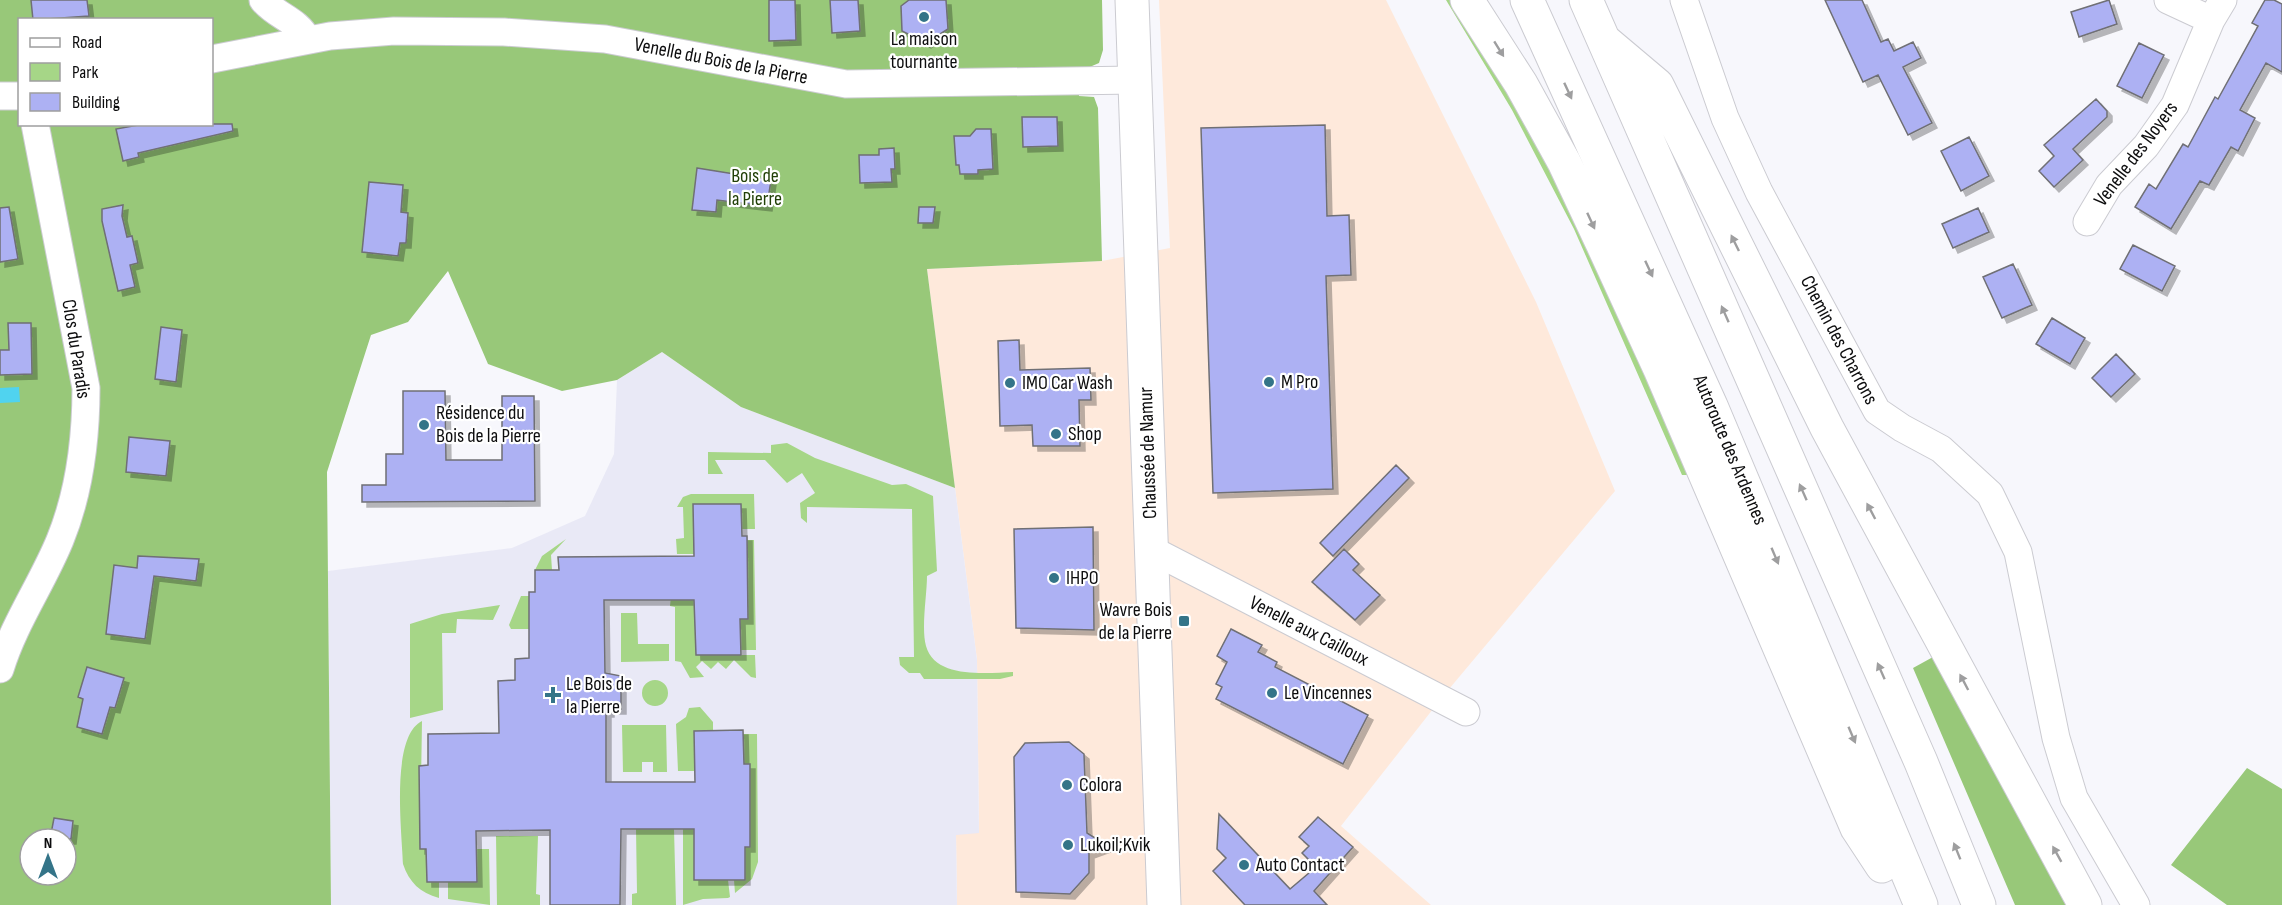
<svg xmlns="http://www.w3.org/2000/svg" width="2282" height="905" font-family="'Sofia Sans Condensed',sans-serif">
<defs>
<filter id="shadow"><feDropShadow dx="5" dy="5" stdDeviation="0" flood-color="#0004"/></filter>
</defs>
<rect width="100%" height="100%" fill="#f7f7fc"/>
<!-- commercial -->
<path fill="#fee9db" d="M 1159,0 L 1386,0 L 1536,302 L 1615,491 L 1444,695 L 1341,826 L 1431,905 L 957,905 L 956,834 L 979,832 L 977,660 L 927,269 L 1102,261 L 1170,248 Z"/>
<!-- built -->
<path fill="#e9e9f6" d="M 662,352 L 741,407 L 955,488 L 977,660 L 979,833 L 956,835 L 957,905 L 331,905 L 328,571 L 512,548 L 585,516 L 614,454 L 617,380 Z"/>
<!-- green -->
<path fill="#a6d687" d="M 1446,0 L 1458,0 L 1478,32 L 1580,228 L 1690,475 L 1682,475 L 1574,229 L 1512,110 Z
M 787,443 L 815,458 L 892,485 L 906,484 L 933,496 L 937,571 L 927,576 C 927,595 921,628 926,646 C 935,679 986,673 1013,672 L 1013,676 L 1000,679 L 924,679 L 920,673 L 909,673 L 900,665 L 899,657 L 914,657 L 912,509 L 807,507 L 807,523 L 801,518 L 800,503 L 815,493 L 802,473 L 787,483 L 765,460 L 715,460 L 723,474 L 708,474 L 708,452 L 771,453 L 771,445 Z
M 691,494 L 754,494 L 755,529 L 742,529 L 741,504 L 693,504 L 694,554 L 677,554 L 676,539 L 684,538 L 683,507 L 677,507 L 683,497 Z
M 566,539 L 551,555 L 552,570 L 535,570 L 542,556 Z
M 747,540 L 754,540 L 756,650 L 741,650 L 740,619 L 748,618 Z
M 521,596 L 530,596 L 530,629 L 511,629 L 509,625 Z
M 671,596 L 694,596 L 696,655 L 755,655 L 756,678 L 751,677 L 734,660 L 726,669 L 718,662 L 711,669 L 702,661 L 696,667 L 704,677 L 690,678 L 681,662 L 675,661 L 675,607 L 670,606 Z
M 500,605 L 493,620 L 457,619 L 456,633 L 442,633 L 443,710 L 410,718 L 410,624 L 442,614 Z
M 621,613 L 637,613 L 638,644 L 669,644 L 669,661 L 621,662 Z
M642 693a13 13 0 1 1 26 0a13 13 0 1 1-26 0Z
M 700,707 L 713,722 L 713,730 L 694,731 L 694,771 L 678,771 L 676,724 L 686,717 L 689,708 Z
M 422,721 L 420,848 L 426,849 L 427,882 L 439,882 L 439,898 C 420,893 409,882 403,864 C 402,832 390,737 422,721 Z
M 622,725 L 666,725 L 667,772 L 653,772 L 653,762 L 642,762 L 642,772 L 623,772 Z
M 743,734 L 757,734 L 758,862 L 752,879 L 735,893 L 734,880 L 745,879 L 745,847 L 750,846 L 750,765 L 744,764 Z
M 683,824 L 694,824 L 694,880 L 728,880 L 730,897 L 728,898 L 703,899 L 683,905 Z
M 636,829 L 674,829 L 676,905 L 632,905 L 632,894 L 637,893 Z
M 496,836 L 538,836 L 536,894 L 540,895 L 540,905 L 497,905 Z
M 476,849 L 489,849 L 490,905 L 448,899 L 448,882 Z"/>
<!-- forest -->
<path fill="#98c879" fill-rule="evenodd" d="M 0,0 L 1102,0 L 1103,50 L 1099,63 L 1078,72 L 1079,96 L 1094,97 L 1098,108 L 1102,261 L 927,269 L 955,488 L 741,407 L 662,352 L 617,380 L 562,391 L 488,364 L 448,271 L 408,322 L 371,335 L 327,472 L 331,905 L 0,905 ZM 20,20 L 212,20 L 212,124 L 20,124 ZM 30,839 L 66,839 L 66,875 L 30,875 Z
M 1933,657 L 2071,905 L 2015,905 L 1913,668 Z
M 2247,768 L 2282,789 L 2282,905 L 2227,905 L 2171,865 Z"/>
<!-- water -->
<path fill="#50d3ef" d="M 19,387 L 20,402 L 0,403 L 0,388 Z"/>
<!-- building -->
<path fill="#adb1f3" stroke="#6f6f74" stroke-width="1.5" filter="url(#shadow)" d="M 31,0 L 87,0 L 89,16 L 33,20 Z
M 769,0 L 795,0 L 796,40 L 769,41 Z
M 830,0 L 858,0 L 860,31 L 832,33 Z
M 909,0 L 946,0 L 948,29 L 926,43 L 902,31 L 901,6 Z
M 1825,0 L 1862,0 L 1881,42 L 1888,39 L 1894,51 L 1913,42 L 1921,58 L 1903,67 L 1932,123 L 1908,135 L 1878,75 L 1863,82 Z
M 2109,0 L 2117,24 L 2079,37 L 2071,12 Z
M 2265,0 L 2274,0 L 2282,4 L 2282,72 L 2266,63 L 2240,110 L 2255,118 L 2238,151 L 2231,147 L 2209,185 L 2200,181 L 2171,229 L 2135,207 L 2149,184 L 2156,189 L 2183,144 L 2188,147 L 2215,97 L 2218,99 L 2258,26 L 2252,23 Z
M 2139,43 L 2164,55 L 2142,98 L 2117,86 Z
M 2096,99 L 2107,111 L 2107,117 L 2073,149 L 2083,160 L 2054,187 L 2039,171 L 2054,156 L 2044,145 Z
M 1022,117 L 1057,117 L 1058,146 L 1023,147 Z
M 144,124 L 232,124 L 233,131 L 138,153 L 139,157 L 123,161 L 116,129 Z
M 1325,125 L 1327,216 L 1349,215 L 1351,275 L 1326,276 L 1333,489 L 1213,493 L 1201,128 Z
M 976,129 L 991,129 L 993,169 L 978,170 L 978,174 L 960,174 L 959,165 L 956,165 L 954,136 L 970,136 Z
M 1969,137 L 1989,176 L 1961,191 L 1941,151 Z
M 894,148 L 895,169 L 891,169 L 892,182 L 860,183 L 859,155 L 879,155 L 879,149 Z
M 697,168 L 771,180 L 767,206 L 717,200 L 716,212 L 692,210 Z
M 369,182 L 403,185 L 401,212 L 408,213 L 406,243 L 400,243 L 398,256 L 362,252 Z
M 123,205 L 122,216 L 127,237 L 132,236 L 138,263 L 130,265 L 135,287 L 118,291 L 102,221 L 102,209 Z
M 9,207 L 18,259 L 0,262 L 0,208 Z
M 919,207 L 935,207 L 933,223 L 918,223 Z
M 1978,208 L 1989,232 L 1953,248 L 1942,224 Z
M 2133,245 L 2175,266 L 2162,291 L 2120,269 Z
M 2013,264 L 2032,305 L 2002,318 L 1983,277 Z
M 2052,318 L 2085,338 L 2070,364 L 2036,344 Z
M 8,323 L 31,323 L 32,374 L 0,375 L 0,350 L 9,350 Z
M 161,327 L 182,330 L 176,382 L 155,379 Z
M 1019,340 L 1020,370 L 1090,368 L 1091,400 L 1079,400 L 1080,446 L 1033,446 L 1032,425 L 1000,426 L 998,341 Z
M 2116,354 L 2135,374 L 2111,397 L 2092,378 Z
M 403,391 L 445,391 L 446,460 L 502,460 L 502,396 L 534,396 L 535,501 L 362,502 L 362,485 L 386,485 L 386,454 L 403,454 Z
M 129,437 L 170,441 L 166,476 L 126,472 Z
M 1396,465 L 1409,478 L 1333,556 L 1320,543 Z
M 693,504 L 741,504 L 742,536 L 747,536 L 748,619 L 740,619 L 741,655 L 696,655 L 694,600 L 604,600 L 605,673 L 621,676 L 621,709 L 609,709 L 609,712 L 606,712 L 606,782 L 695,782 L 694,731 L 743,730 L 744,764 L 750,764 L 750,847 L 745,847 L 745,880 L 694,880 L 694,829 L 621,829 L 620,905 L 550,905 L 550,830 L 476,831 L 477,882 L 427,882 L 426,849 L 420,849 L 419,766 L 428,765 L 428,734 L 499,733 L 498,681 L 515,680 L 515,659 L 529,658 L 529,592 L 535,592 L 535,570 L 559,570 L 558,557 L 694,556 Z
M 1093,527 L 1094,630 L 1016,628 L 1014,529 Z
M 1344,549 L 1359,564 L 1353,570 L 1380,595 L 1355,620 L 1312,582 Z
M 138,556 L 199,559 L 196,581 L 154,576 L 145,639 L 106,634 L 114,565 L 137,568 Z
M 1231,629 L 1262,645 L 1258,652 L 1277,662 L 1275,667 L 1368,715 L 1343,764 L 1216,699 L 1222,687 L 1216,684 L 1227,662 L 1217,656 Z
M 87,667 L 124,678 L 115,708 L 110,707 L 102,734 L 77,727 L 83,699 L 78,697 Z
M 1069,742 L 1084,754 L 1087,833 L 1108,846 L 1089,853 L 1089,873 L 1070,894 L 1016,892 L 1014,757 L 1025,743 Z
M 1219,814 L 1290,889 L 1316,867 L 1302,853 L 1309,846 L 1299,837 L 1318,817 L 1353,847 L 1314,891 L 1327,905 L 1245,905 L 1213,871 L 1226,858 L 1217,849 Z
M 54,818 L 73,821 L 71,839 L 50,839 Z"/>
<g fill="none" stroke-linecap="round" stroke-linejoin="round">
<defs>
<path id="minor" d="M 263,0 C 276,16 298,20 307,39
M 1684,0 L 1725,118 L 1759,192 L 1877,411 L 1902,428 L 1941,449 L 1990,494 L 2018,552 L 2056,738 L 2074,798 L 2136,905
M 2168,0 L 2211,20
M 212,59 L 330,36 L 394,31 L 504,32 L 605,39 L 846,84 L 1135,80
M 0,96 L 20,96
M 2087,222 L 2109,185 L 2146,146 L 2175,105 L 2211,20 L 2223,0
M 1152,550 L 1466,712
M 0,669 C 14,623 42,584 60,540 C 80,491 86,441 86,388 L 35,124"/>
<path id="major" d="M 1132,0 L 1164,905"/>
<path id="highway" d="M 1467,0 L 1521,84 L 1564,162 L 1603,245 L 1660,369 L 1857,828 L 1882,866
M 1527,0 L 1711,406 L 1921,905
M 1586,0 L 1921,762 L 1979,905
M 1606,42 L 1657,85 L 1827,428 L 2085,905"/>
</defs>
<!-- minor casing -->
<use href="#minor" stroke="#cbcbd1" stroke-width="29"/>
<!-- major casing -->
<use href="#major" stroke="#cbcbd1" stroke-width="35"/>
<!-- highway casing -->
<use href="#highway" stroke="#cbcbd1" stroke-width="35"/>
<!-- minor -->
<use href="#minor" stroke="#fff" stroke-width="27"/>
<!-- major -->
<use href="#major" stroke="#fff" stroke-width="33"/>
<!-- highway -->
<use href="#highway" stroke="#fff" stroke-width="33"/>
</g>
<!-- one-way arrows -->
<defs><path id="oneway-solid" d="M-6-.8H1V-3.2L6.5 0L1 3.2V.8H-6Z" transform="scale(1.5)"/></defs>
<g fill="#9e9e9f">
<use href="#oneway-solid" transform="translate(1499 49) rotate(58)"/>
<use href="#oneway-solid" transform="translate(1568 91) rotate(65)"/>
<use href="#oneway-solid" transform="translate(1591 221) rotate(65)"/>
<use href="#oneway-solid" transform="translate(1735 243) rotate(-116)"/>
<use href="#oneway-solid" transform="translate(1649 269) rotate(65)"/>
<use href="#oneway-solid" transform="translate(1725 314) rotate(-114)"/>
<use href="#oneway-solid" transform="translate(1803 492) rotate(-114)"/>
<use href="#oneway-solid" transform="translate(1871 511) rotate(-118)"/>
<use href="#oneway-solid" transform="translate(1775 556) rotate(67)"/>
<use href="#oneway-solid" transform="translate(1881 671) rotate(-114)"/>
<use href="#oneway-solid" transform="translate(1964 682) rotate(-118)"/>
<use href="#oneway-solid" transform="translate(1852 735) rotate(67)"/>
<use href="#oneway-solid" transform="translate(1957 851) rotate(-112)"/>
<use href="#oneway-solid" transform="translate(2057 854) rotate(-119)"/>
</g>
<!-- markers -->
<g fill="#347488" stroke="#fff" stroke-width="2">
<circle cx="924" cy="17" r="6"/>
<circle cx="1269" cy="382" r="6"/>
<circle cx="1010" cy="383" r="6"/>
<circle cx="424" cy="425" r="6"/>
<circle cx="1056" cy="434" r="6"/>
<circle cx="1054" cy="578" r="6"/>
<rect x="1178" y="615" width="12" height="12" rx="3"/>
<circle cx="1272" cy="693" r="6"/>
<path d="M550 686h6v6h6v6h-6v6h-6v-6h-6v-6h6z"/>
<circle cx="1067" cy="785" r="6"/>
<circle cx="1068" cy="845" r="6"/>
<circle cx="1244" cy="865" r="6"/>
</g>
<g text-anchor="middle" dominant-baseline="central" stroke-width="4.5" stroke-linejoin="round" paint-order="stroke">
<!-- poi labels -->
<g font-size="20" fill="#0d0d0e" stroke="#fff" text-anchor="start">
<text x="924" y="39" text-anchor="middle">La maison<tspan x="924" dy="23">tournante</tspan></text>
<text x="1281" y="382">M Pro</text>
<text x="1022" y="383">IMO Car Wash</text>
<text x="436" y="413">Résidence du<tspan x="436" dy="23">Bois de la Pierre</tspan></text>
<text x="1068" y="434">Shop</text>
<text x="1066" y="578">IHPO</text>
<text x="1172" y="610" text-anchor="end">Wavre Bois<tspan x="1172" dy="23">de la Pierre</tspan></text>
<text x="566" y="684">Le Bois de<tspan x="566" dy="23">la Pierre</tspan></text>
<text x="1284" y="693">Le Vincennes</text>
<text x="1079" y="785">Colora</text>
<text x="1080" y="845">Lukoil;Kvik</text>
<text x="1256" y="865">Auto Contact</text>
</g>
<!-- street labels -->
<g font-size="20" fill="#0d0d0e" stroke="#fff">
<text transform="translate(721 61) rotate(11)">Venelle du Bois de la Pierre</text>
<text transform="translate(2136 154) rotate(-53)">Venelle des Noyers</text>
<text transform="translate(1839 340) rotate(62)">Chemin des Charrons</text>
<text transform="translate(76 349) rotate(81)">Clos du Paradis</text>
<text transform="translate(1730 450) rotate(67)">Autoroute des Ardennes</text>
<text transform="translate(1148 453) rotate(-92)">Chaussée de Namur</text>
<text transform="translate(1309 631) rotate(27)">Venelle aux Cailloux</text>
</g>
<!-- park labels -->
<g font-size="20" fill="#224007" stroke="#fff">
<text x="755" y="176">Bois de<tspan x="755" dy="23">la Pierre</tspan></text>
</g>
</g>
<!-- legend -->
<rect x="18" y="18" width="195" height="108" fill="#ffffff" stroke="#9e9e9f" stroke-width="1.5"/>
<rect x="30" y="38" width="30" height="9" fill="#ffffff" stroke="#9e9e9f" stroke-width="1.5"/>
<text x="72" y="48" font-size="18" fill="#0d0d0e">Road</text>
<rect x="30" y="63" width="30" height="18" fill="#a6d687" stroke="#9e9e9f" stroke-width="1.5"/>
<text x="72" y="78" font-size="18" fill="#0d0d0e">Park</text>
<rect x="30" y="93" width="30" height="18" fill="#adb1f3" stroke="#9e9e9f" stroke-width="1.5"/>
<text x="72" y="108" font-size="18" fill="#0d0d0e">Building</text>
<!-- north arrow -->
<g transform="translate(48 857)"><circle r="28" fill="#ffffff" stroke="#9e9e9f" stroke-width="1.5"/>
<path d="M0-4.5L10 22L0 15L-10 22Z" fill="#347488"/>
<text y="-9" font-size="16" font-weight="bold" text-anchor="middle" fill="#0d0d0e">N</text>
</g>
</svg>
